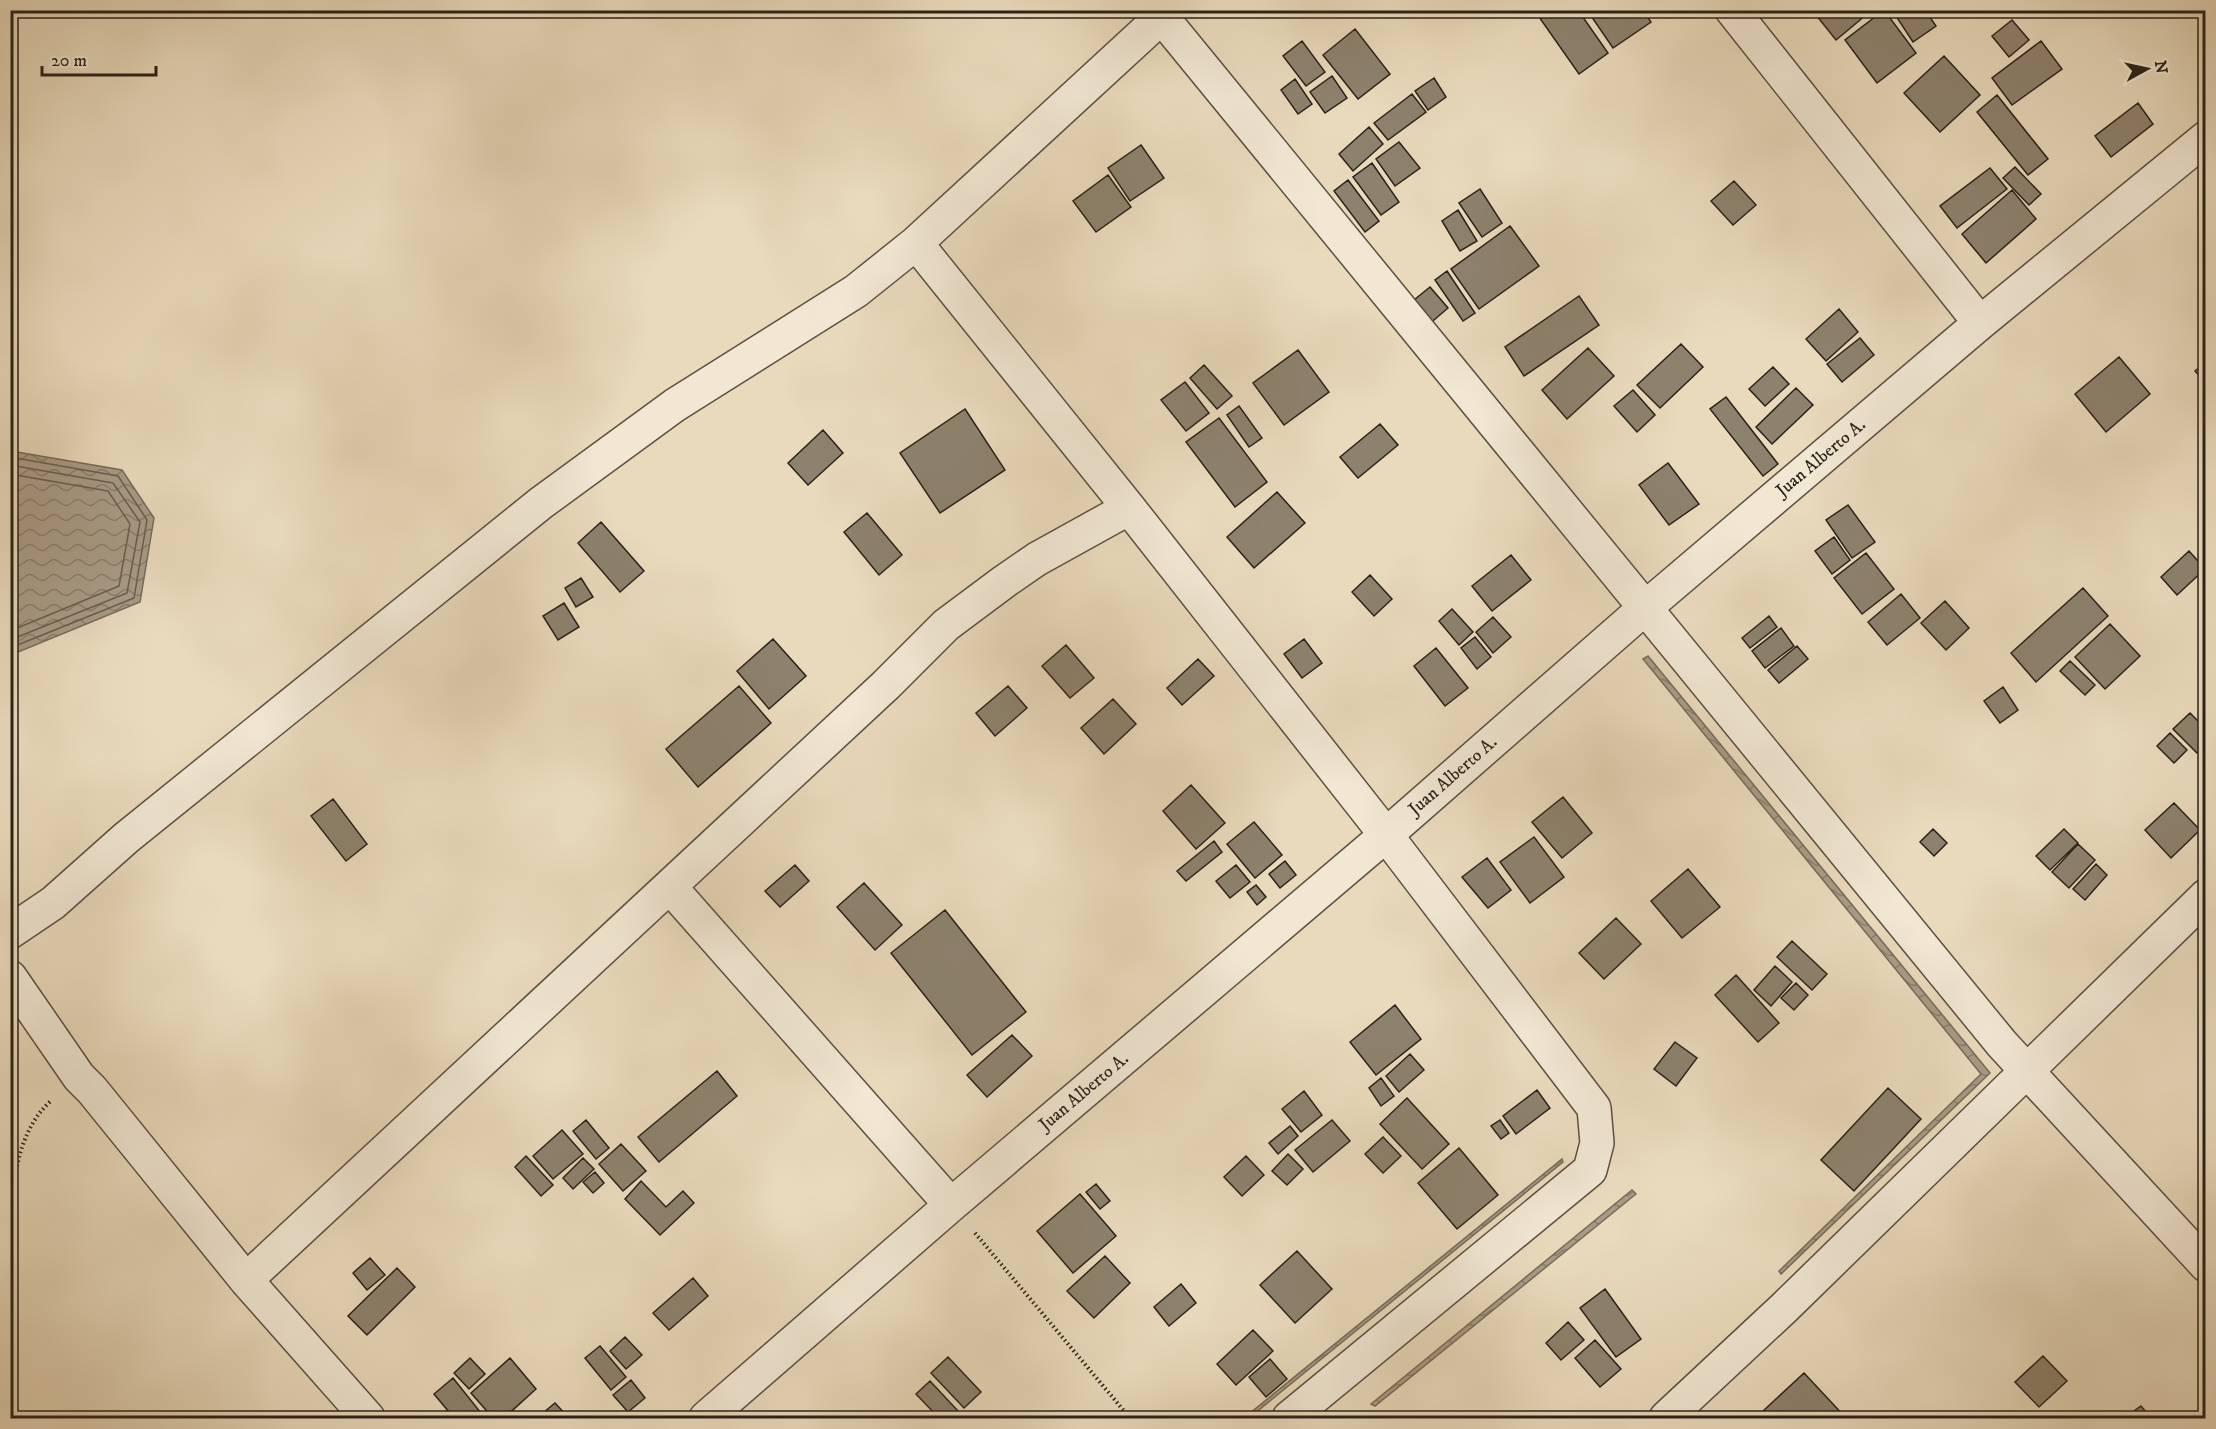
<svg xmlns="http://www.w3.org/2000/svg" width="2216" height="1429" font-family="'IM FELL DW Pica',serif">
<defs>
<pattern id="water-waves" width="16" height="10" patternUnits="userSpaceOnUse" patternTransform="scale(1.5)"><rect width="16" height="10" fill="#a89b85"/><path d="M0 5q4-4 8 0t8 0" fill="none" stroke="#897e6c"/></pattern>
</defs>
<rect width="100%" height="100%" fill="#e9dabc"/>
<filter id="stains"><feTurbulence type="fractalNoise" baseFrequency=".00333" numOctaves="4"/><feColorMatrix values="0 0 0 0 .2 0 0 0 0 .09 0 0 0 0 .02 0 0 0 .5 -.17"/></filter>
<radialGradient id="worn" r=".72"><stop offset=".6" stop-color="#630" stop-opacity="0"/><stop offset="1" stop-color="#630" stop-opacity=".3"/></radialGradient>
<!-- water -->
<path fill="url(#water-waves)" stroke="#766b5a" stroke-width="1.5" d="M 11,451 L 122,470 L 154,518 L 140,602 L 11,655 Z
M 1648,656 L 1990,1073 L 1781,1274 L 1779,1271 L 1981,1074 L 1643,659 Z
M 1562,1159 L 1563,1162 L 1249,1418 L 1244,1418 Z
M 1632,1190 L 1636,1194 L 1375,1406 L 1371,1404 Z"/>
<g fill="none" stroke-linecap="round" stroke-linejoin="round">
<!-- shore -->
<path stroke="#695e4f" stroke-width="1.5" d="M 10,457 L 118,476 L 147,520 L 134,598 L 10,648
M 10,465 L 113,483 L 140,522 L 127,593 L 10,640
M 10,474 L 108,491 L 130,524 L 119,586 L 10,631"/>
</g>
<!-- building -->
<path fill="#8d826e" stroke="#2a2219" stroke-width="1.5" d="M 1549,10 L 1578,10 L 1608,53 L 1579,74 L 1539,17 Z
M 1587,10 L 1643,10 L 1651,22 L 1613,48 Z
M 1812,10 L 1872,10 L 1836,40 Z
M 1884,10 L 1916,53 L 1877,83 L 1845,40 Z
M 1892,10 L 1925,10 L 1936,26 L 1913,42 Z
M 2012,20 L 2029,40 L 2009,57 L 1992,36 Z
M 1355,29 L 1390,74 L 1358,99 L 1323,55 Z
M 1302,41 L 1325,72 L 1306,86 L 1283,56 Z
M 2041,41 L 2062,69 L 2012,105 L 1992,78 Z
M 1944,56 L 1980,95 L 1940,132 L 1904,93 Z
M 1332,76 L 1347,98 L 1325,113 L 1310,92 Z
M 1434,78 L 1446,97 L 1428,110 L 1415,91 Z
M 1295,79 L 1312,104 L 1298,114 L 1281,90 Z
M 1412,94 L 1426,112 L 1388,140 L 1374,123 Z
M 1997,95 L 2048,159 L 2028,175 L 1977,112 Z
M 2138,103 L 2153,124 L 2111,157 L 2095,136 Z
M 1369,127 L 1383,144 L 1353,171 L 1339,154 Z
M 1399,142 L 1420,168 L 1395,186 L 1376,159 Z
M 1141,145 L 1164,178 L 1130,201 L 1108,168 Z
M 1372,163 L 1399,202 L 1381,215 L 1353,177 Z
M 2015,167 L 2041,194 L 2029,205 L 2003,178 Z
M 1990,168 L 2007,189 L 1957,228 L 1940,206 Z
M 1108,175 L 1131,207 L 1096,232 L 1073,201 Z
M 1348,180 L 1379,221 L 1365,232 L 1334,191 Z
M 1734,181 L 1756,205 L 1733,225 L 1711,201 Z
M 1480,189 L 1502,223 L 1482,237 L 1459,203 Z
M 2012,190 L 2036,219 L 1986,263 L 1962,234 Z
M 1458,210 L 1477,241 L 1460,251 L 1442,221 Z
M 1510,226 L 1539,266 L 1479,309 L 1451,269 Z
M 1447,271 L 1475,313 L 1463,321 L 1435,280 Z
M 1430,287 L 1448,308 L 1427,326 L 1409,304 Z
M 1579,296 L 1599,325 L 1524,376 L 1505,347 Z
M 1839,309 L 1858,332 L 1826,361 L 1806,339 Z
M 1860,338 L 1874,355 L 1842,382 L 1827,364 Z
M 1681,344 L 1703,367 L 1660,408 L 1637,385 Z
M 1588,348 L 1614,376 L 1567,419 L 1542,390 Z
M 1298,350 L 1329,392 L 1284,425 L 1253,383 Z
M 2119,357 L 2150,394 L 2106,432 L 2075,394 Z
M 2206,361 L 2206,383 L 2195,371 Z
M 1204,365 L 1232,396 L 1217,409 L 1190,378 Z
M 1773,367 L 1789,384 L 1765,406 L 1749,389 Z
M 1185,382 L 1209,413 L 1186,431 L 1161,400 Z
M 1796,388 L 1813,405 L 1772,444 L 1756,427 Z
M 1633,390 L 1655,415 L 1637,432 L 1614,406 Z
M 1726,397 L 1778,464 L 1763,476 L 1710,409 Z
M 1239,406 L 1262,438 L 1249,447 L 1227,415 Z
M 965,409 L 1005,470 L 940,513 L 900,453 Z
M 1219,418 L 1267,482 L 1235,507 L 1186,442 Z
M 1380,424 L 1398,445 L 1358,478 L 1340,457 Z
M 823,430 L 843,453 L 808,485 L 788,463 Z
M 1668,463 L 1699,504 L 1669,525 L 1639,485 Z
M 1277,492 L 1305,523 L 1254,568 L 1227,537 Z
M 1848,505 L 1875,542 L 1852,558 L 1826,520 Z
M 867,513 L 902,555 L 879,575 L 844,532 Z
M 601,522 L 644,571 L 620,592 L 578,543 Z
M 1834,537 L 1850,560 L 1832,574 L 1815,551 Z
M 2189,551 L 2205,569 L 2177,595 L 2161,577 Z
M 1866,553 L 1894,589 L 1862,614 L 1834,578 Z
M 1511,555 L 1531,580 L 1492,611 L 1472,586 Z
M 1370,575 L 1392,599 L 1374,616 L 1352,592 Z
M 581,578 L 593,597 L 576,607 L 565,588 Z
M 2083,588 L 2108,616 L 2036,682 L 2011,653 Z
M 1901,594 L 1920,618 L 1887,645 L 1868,622 Z
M 1945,601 L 1969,628 L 1946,650 L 1921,623 Z
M 564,603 L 579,627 L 558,640 L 543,616 Z
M 1452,609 L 1473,632 L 1459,645 L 1439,621 Z
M 1769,616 L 1777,627 L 1750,648 L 1742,638 Z
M 1493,617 L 1511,637 L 1493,653 L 1476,632 Z
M 2110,624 L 2140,656 L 2105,689 L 2075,657 Z
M 1781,628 L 1794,646 L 1765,668 L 1752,651 Z
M 1475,637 L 1491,657 L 1477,669 L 1461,648 Z
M 773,639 L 806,676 L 769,709 L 737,671 Z
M 1304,639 L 1322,663 L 1302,678 L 1284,654 Z
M 1066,645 L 1094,678 L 1070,698 L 1042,666 Z
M 1797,646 L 1808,659 L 1779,683 L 1768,670 Z
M 1436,648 L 1468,688 L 1445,706 L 1414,666 Z
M 1198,659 L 1214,676 L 1182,705 L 1167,688 Z
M 2070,661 L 2095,685 L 2085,695 L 2060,671 Z
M 739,686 L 771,723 L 698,787 L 666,749 Z
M 1008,686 L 1027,708 L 995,736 L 976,713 Z
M 2003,687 L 2018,710 L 2000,723 L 1984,701 Z
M 1113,699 L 1136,724 L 1104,754 L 1081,728 Z
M 2190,713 L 2206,729 L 2206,745 L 2197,753 L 2173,729 Z
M 2170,733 L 2187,750 L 2174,763 L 2157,746 Z
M 1191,785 L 1225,823 L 1196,849 L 1163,811 Z
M 1563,797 L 1592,833 L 1562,858 L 1532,822 Z
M 333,799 L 367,844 L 346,861 L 311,816 Z
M 2174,803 L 2200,830 L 2171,858 L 2145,830 Z
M 1254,822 L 1282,855 L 1255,878 L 1227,844 Z
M 1933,829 L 1947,843 L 1934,856 L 1920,842 Z
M 2064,829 L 2078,843 L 2050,870 L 2036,856 Z
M 1534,837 L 1564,877 L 1530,903 L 1500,862 Z
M 1214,841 L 1222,852 L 1186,881 L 1177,871 Z
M 2078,844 L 2095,860 L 2069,888 L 2052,872 Z
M 1487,858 L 1511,890 L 1488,908 L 1462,877 Z
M 1285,861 L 1296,875 L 1280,888 L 1269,874 Z
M 2096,864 L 2107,875 L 2085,900 L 2073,889 Z
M 795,865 L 809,881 L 780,907 L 765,891 Z
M 1236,865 L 1250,882 L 1230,898 L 1216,881 Z
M 1688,869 L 1720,907 L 1682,938 L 1651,901 Z
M 864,883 L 902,925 L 875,950 L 837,907 Z
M 1256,885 L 1266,897 L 1257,905 L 1247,892 Z
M 945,910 L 1026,1012 L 972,1055 L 891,953 Z
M 1616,918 L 1641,944 L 1604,979 L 1579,953 Z
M 1792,941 L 1827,974 L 1812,990 L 1777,957 Z
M 1775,966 L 1792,982 L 1771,1006 L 1754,990 Z
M 1736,975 L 1779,1023 L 1758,1042 L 1715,995 Z
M 1796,983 L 1808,995 L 1794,1010 L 1781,998 Z
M 1395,1005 L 1421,1039 L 1376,1075 L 1350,1042 Z
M 1012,1035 L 1032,1056 L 987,1097 L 967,1075 Z
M 1675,1042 L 1697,1058 L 1676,1086 L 1654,1069 Z
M 1410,1054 L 1424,1070 L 1399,1092 L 1386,1076 Z
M 717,1071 L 737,1096 L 659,1162 L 638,1137 Z
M 1381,1078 L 1394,1096 L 1381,1106 L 1369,1088 Z
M 1888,1088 L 1921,1119 L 1854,1191 L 1821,1160 Z
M 1537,1090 L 1550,1108 L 1516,1134 L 1503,1116 Z
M 1304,1091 L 1322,1115 L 1301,1132 L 1282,1109 Z
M 1407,1098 L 1449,1144 L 1422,1169 L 1380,1124 Z
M 586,1120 L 609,1148 L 596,1159 L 573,1131 Z
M 1332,1120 L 1350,1141 L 1313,1172 L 1295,1150 Z
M 1500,1120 L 1509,1133 L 1501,1139 L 1491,1126 Z
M 1290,1126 L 1298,1136 L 1278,1154 L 1269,1143 Z
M 562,1130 L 583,1154 L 553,1179 L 533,1156 Z
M 1383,1137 L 1401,1156 L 1383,1173 L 1365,1154 Z
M 621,1144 L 646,1171 L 623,1191 L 599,1164 Z
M 1459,1148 L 1498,1195 L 1457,1229 L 1418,1183 Z
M 1288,1154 L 1303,1169 L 1287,1185 L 1272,1171 Z
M 526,1156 L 553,1185 L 541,1196 L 515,1167 Z
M 1246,1156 L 1264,1175 L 1242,1196 L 1224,1177 Z
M 583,1158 L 594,1169 L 573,1189 L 563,1178 Z
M 595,1172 L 604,1183 L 593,1193 L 583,1182 Z
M 641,1181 L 666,1207 L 683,1191 L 694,1203 L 660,1235 L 625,1199 Z
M 1096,1184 L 1110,1201 L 1100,1209 L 1086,1192 Z
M 1080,1194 L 1116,1236 L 1073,1273 L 1037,1231 Z
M 1297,1251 L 1332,1289 L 1295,1323 L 1260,1285 Z
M 1105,1256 L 1130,1283 L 1094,1318 L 1067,1291 Z
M 370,1258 L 385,1275 L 367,1290 L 353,1273 Z
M 397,1268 L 415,1287 L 367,1335 L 348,1316 Z
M 693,1278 L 708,1296 L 669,1330 L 653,1313 Z
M 1181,1284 L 1196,1303 L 1169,1326 L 1154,1307 Z
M 1605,1289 L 1641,1339 L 1616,1357 L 1580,1308 Z
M 1568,1322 L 1584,1340 L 1561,1360 L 1546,1343 Z
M 1253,1330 L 1273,1351 L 1236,1385 L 1217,1364 Z
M 625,1337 L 642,1355 L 626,1369 L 610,1351 Z
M 1595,1340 L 1621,1369 L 1600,1387 L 1575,1358 Z
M 600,1346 L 626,1377 L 611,1390 L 585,1358 Z
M 2043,1356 L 2067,1381 L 2039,1407 L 2015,1382 Z
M 948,1357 L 981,1392 L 964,1408 L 931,1373 Z
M 470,1358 L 485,1374 L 469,1389 L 454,1373 Z
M 510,1358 L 536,1389 L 504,1418 L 493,1418 L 471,1393 Z
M 1270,1359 L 1287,1379 L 1266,1397 L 1249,1377 Z
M 1804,1373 L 1846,1418 L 1768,1418 L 1762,1412 Z
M 453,1378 L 481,1413 L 473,1418 L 454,1418 L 434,1394 Z
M 631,1380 L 645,1398 L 628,1412 L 613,1395 Z
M 930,1381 L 958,1411 L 951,1418 L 939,1418 L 916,1394 Z
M 555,1403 L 569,1418 L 537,1418 Z
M 2141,1406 L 2151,1418 L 2124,1418 Z"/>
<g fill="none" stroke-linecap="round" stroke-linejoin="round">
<defs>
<path id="minor" d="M 1156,10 L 2002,1044 L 2206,1265
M 1732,10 L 1980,323
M 916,243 L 1129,508 L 1386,835 L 1594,1108 L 1597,1143 L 1590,1170 L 1289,1418
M 670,887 L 951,1205
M 10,932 L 53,903 L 126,838 L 541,503 L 675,405 L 856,291 L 916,243 L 1169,10
M 10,977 L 79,1077 L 92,1090 L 246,1280 L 368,1418
M 246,1280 L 886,685 L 946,625 L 1005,581 L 1037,559 L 1129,508
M 706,1418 L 951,1205 L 1386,835 L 1645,608 L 1980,323 L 2206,138
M 1666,1418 L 1784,1308 L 2206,896"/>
</defs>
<!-- minor casing -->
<use href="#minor" stroke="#5a5042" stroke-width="36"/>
<!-- path -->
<path stroke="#2a2219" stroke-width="4" stroke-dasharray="1.5 3" stroke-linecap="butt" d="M 10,1206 C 16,1167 21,1127 52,1100
M 975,1233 L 1130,1418"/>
<!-- minor -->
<use href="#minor" stroke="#f1e7d3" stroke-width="33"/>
</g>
<g text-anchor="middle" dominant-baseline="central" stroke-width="6" stroke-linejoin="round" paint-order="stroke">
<!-- street labels -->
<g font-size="18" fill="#2a2219" stroke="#f1e7d3">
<text transform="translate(1821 458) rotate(-40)">Juan Alberto A.</text>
<text transform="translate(1453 776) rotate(-41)">Juan Alberto A.</text>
<text transform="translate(1084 1092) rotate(-40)">Juan Alberto A.</text>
</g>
</g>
<!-- margin -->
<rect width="2216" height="1429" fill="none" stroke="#e9dabc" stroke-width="36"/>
<rect x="12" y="12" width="2192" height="1405" fill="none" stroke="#2a2219" stroke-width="3"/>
<rect x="18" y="18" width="2180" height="1393" fill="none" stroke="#2a2219" stroke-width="1.5"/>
<!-- north arrow -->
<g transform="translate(2147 69) rotate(82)" stroke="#f1e7d3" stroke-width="4.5" paint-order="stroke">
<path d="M0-4.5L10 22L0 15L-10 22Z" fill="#2a2219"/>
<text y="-9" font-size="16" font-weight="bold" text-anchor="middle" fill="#2a2219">N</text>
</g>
<!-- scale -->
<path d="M42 66v9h114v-9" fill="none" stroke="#2a2219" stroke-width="3"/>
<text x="51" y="66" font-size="18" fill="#2a2219" stroke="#f1e7d3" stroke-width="4.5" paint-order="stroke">20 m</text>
<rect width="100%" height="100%" filter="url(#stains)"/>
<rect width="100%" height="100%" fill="url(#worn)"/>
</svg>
